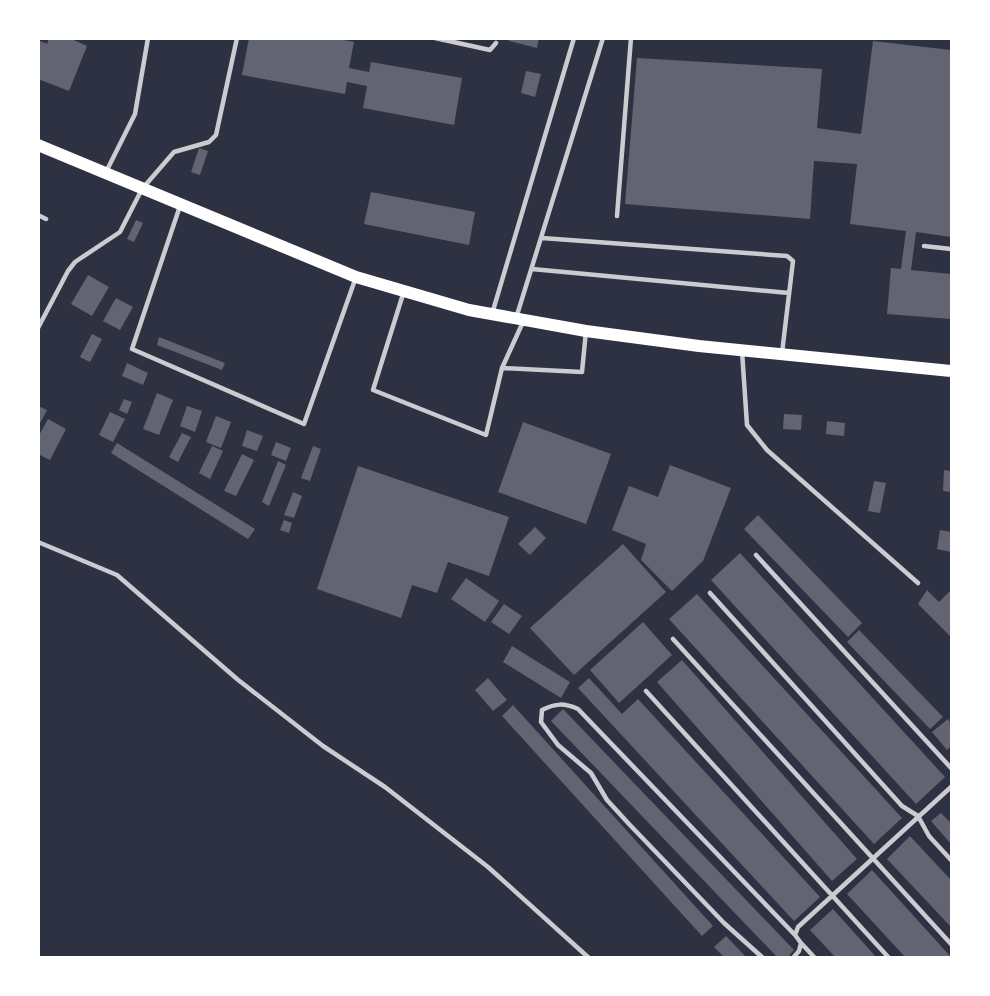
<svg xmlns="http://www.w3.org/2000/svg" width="990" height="996" font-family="'Work Sans',sans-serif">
<rect width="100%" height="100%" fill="#2d3142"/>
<!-- building -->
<path fill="#626471" d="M 49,38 L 69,38 L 87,46 L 69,91 L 38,79 L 38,40 L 47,44 Z
M 249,38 L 333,38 L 354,42 L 349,68 L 369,72 L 371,62 L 462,78 L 454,125 L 363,108 L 367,86 L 347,82 L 345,94 L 242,75 Z
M 510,38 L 539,38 L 537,48 L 509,41 Z
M 873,41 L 951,50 L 951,237 L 916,232 L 911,270 L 951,274 L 951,319 L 887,314 L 891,268 L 901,269 L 906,231 L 850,224 L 857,164 L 814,161 L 810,219 L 625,204 L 637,58 L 822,69 L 817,128 L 861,134 Z
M 526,71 L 541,74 L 535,97 L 521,93 Z
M 199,148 L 208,151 L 200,175 L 191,172 Z
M 371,192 L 475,212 L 469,245 L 364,224 Z
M 136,220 L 143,223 L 134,242 L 127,239 Z
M 88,275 L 109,287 L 92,316 L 71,304 Z
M 116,298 L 133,307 L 120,330 L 103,321 Z
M 92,334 L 102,339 L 90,362 L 80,357 Z
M 159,337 L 225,363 L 222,370 L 157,345 Z
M 127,363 L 148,373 L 143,385 L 122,376 Z
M 157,393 L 173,400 L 159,435 L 143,429 Z
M 124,399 L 132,402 L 127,414 L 119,410 Z
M 38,406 L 47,410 L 38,427 Z
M 187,406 L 202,411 L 195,432 L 180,426 Z
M 110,412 L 125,419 L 113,442 L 99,435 Z
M 784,414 L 802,415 L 801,430 L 783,429 Z
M 216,416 L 231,422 L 221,448 L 206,442 Z
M 48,419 L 66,429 L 50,460 L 38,454 L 38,437 Z
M 827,421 L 845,423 L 844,436 L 826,434 Z
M 523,422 L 611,454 L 586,524 L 498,492 Z
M 247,430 L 263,436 L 257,451 L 242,446 Z
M 182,433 L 191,437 L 178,462 L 169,457 Z
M 276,442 L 291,448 L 286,461 L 271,455 Z
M 117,443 L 255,529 L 248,539 L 111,453 Z
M 212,446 L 223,451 L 210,479 L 199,473 Z
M 313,446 L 321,449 L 310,481 L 301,478 Z
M 242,454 L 254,460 L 236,496 L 224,491 Z
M 278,461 L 286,465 L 269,506 L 262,502 Z
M 670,465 L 731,488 L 703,561 L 672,591 L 641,560 L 646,544 L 612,530 L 629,486 L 658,497 Z
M 358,466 L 509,517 L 489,576 L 448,562 L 437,593 L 412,585 L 401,618 L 317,589 Z
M 944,470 L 951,471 L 951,492 L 943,491 Z
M 874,481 L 886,483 L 880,513 L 868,511 Z
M 293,492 L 302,496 L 294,518 L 284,515 Z
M 758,515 L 862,623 L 848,637 L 744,529 Z
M 284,520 L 292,523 L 289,533 L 280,530 Z
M 535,527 L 546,538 L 530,555 L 518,544 Z
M 940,530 L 951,532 L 951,552 L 937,549 Z
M 623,544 L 666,592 L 574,675 L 530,628 Z
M 740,553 L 945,777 L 916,804 L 711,580 Z
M 466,578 L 499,601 L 485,622 L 451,599 Z
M 927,590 L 939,602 L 951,590 L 951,637 L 918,604 Z
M 697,594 L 902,818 L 874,844 L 669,619 Z
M 504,604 L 522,616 L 509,634 L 491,622 Z
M 643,622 L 672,655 L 619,703 L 590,670 Z
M 859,630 L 943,717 L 930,729 L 847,642 Z
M 512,646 L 570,682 L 561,698 L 503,662 Z
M 682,660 L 857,859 L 832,881 L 657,682 Z
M 488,678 L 507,700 L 493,711 L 475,690 Z
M 589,678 L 622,714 L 638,699 L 820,897 L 794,921 L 578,688 Z
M 513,705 L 713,926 L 702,936 L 502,716 Z
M 563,709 L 794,950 L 787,958 L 778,958 L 551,721 Z
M 948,719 L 951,724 L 951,746 L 947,750 L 932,732 Z
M 941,813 L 951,823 L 951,844 L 931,821 Z
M 910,836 L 951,880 L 951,927 L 887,859 Z
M 872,870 L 951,957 L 951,958 L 906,958 L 847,894 Z
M 833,909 L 877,958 L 836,958 L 810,930 Z
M 726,936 L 747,958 L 725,958 L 714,947 Z"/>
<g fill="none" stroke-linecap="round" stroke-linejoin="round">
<!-- service -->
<path stroke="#caccd0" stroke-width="4.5" d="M 435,38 L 490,50 L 496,43
M 106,172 L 135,114 L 148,38
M 180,206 L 132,349 L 304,424 L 356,277
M 38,215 L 46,219
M 617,216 L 631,38
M 542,238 L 787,256 L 793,261 L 782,353
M 924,246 L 951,249
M 532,269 L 789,293
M 404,291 L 373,390 L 486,435 L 502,368 L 523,322
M 492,314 L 574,38
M 517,315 L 603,38
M 38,328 L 68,271 L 75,262 L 120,232 L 142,189 L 174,152 L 209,142 L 216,135 L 237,38
M 742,351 L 747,425 L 767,450 L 918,583
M 502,368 L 582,372 L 586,331
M 38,542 L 117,575 L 237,679 L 323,746 L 385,787 L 488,867 L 589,958
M 756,555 L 951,768
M 710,593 L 902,806 L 918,816 L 929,836 L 951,860
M 673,639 L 951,944
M 646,691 L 889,958
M 801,943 L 815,958
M 763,958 L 724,923 L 629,824 L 607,800 L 591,773 L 558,745 L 541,722 L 542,710 C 556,703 564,703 578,709 L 795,935
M 793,958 L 799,951 L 801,943 L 795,935 L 798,927 L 951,787"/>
<!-- primary -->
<path stroke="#fff" stroke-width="12" d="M 38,145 L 356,277 L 469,310 L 586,331 L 699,346 L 951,371"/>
</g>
<!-- border -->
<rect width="990" height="996" fill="none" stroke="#ffffff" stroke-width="80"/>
</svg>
